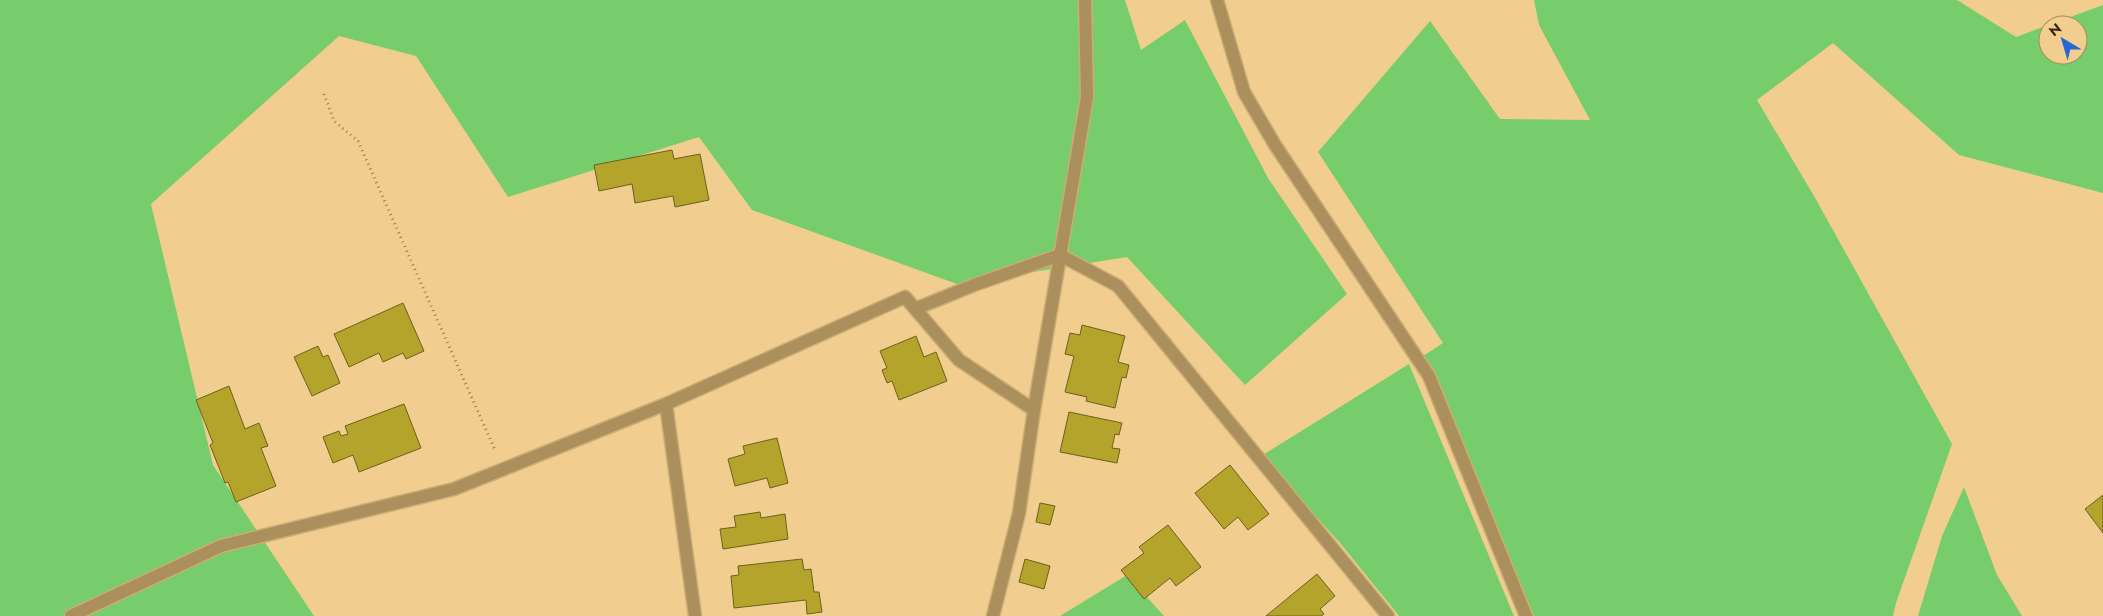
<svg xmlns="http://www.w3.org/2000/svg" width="2103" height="616" font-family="Jost,sans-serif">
<rect width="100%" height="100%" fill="#f1ce8f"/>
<!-- green -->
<path fill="#77cd6b" d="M 0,0 L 1125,0 L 1141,50 L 1185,20 L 1268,178 L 1347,294 L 1245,385 L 1127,257 L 957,284 L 752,210 L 699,137 L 508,197 L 416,56 L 339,36 L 151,204 L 213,465 L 314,616 L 0,616 Z
M 1534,0 L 1957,0 L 2016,37 L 2048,25 L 2048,55 L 2078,55 L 2078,25 L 2048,25 L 2103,5 L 2103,193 L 1959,155 L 1833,43 L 1757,100 L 1814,196 L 1952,444 L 1896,603 L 1893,616 L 1534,616 L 1423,356 L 1443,343 L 1318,152 L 1430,21 L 1500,119 L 1590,120 L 1539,25 Z
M 1409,364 L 1514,616 L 1399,616 L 1340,543 L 1261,456 Z
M 1964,487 L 1997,575 L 2022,616 L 1918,616 L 1942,536 Z
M 1127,575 L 1164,616 L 1060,616 Z"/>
<!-- building -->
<path fill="#b4a42c" stroke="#6b611b" d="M 672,150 L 674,159 L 700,154 L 709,200 L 675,207 L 673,196 L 635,203 L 632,184 L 599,191 L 594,165 Z
M 403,303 L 424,351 L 406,359 L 403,353 L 383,362 L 379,353 L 349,367 L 334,334 Z
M 1082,325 L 1125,336 L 1118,362 L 1129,365 L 1126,378 L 1122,377 L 1115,408 L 1086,401 L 1087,397 L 1065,392 L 1074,356 L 1065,354 L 1070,333 L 1080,335 Z
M 916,336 L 924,357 L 936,352 L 947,381 L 899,400 L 892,381 L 887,383 L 882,370 L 887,368 L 880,351 Z
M 318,346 L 323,357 L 328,355 L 340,383 L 312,396 L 294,357 Z
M 229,386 L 245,429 L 259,423 L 268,446 L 261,448 L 276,486 L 236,502 L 228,482 L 225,483 L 210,445 L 213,443 L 196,400 Z
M 404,404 L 421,448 L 359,472 L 353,455 L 333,463 L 323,437 L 339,431 L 341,436 L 348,434 L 345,426 Z
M 1069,412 L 1122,423 L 1119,435 L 1115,434 L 1112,448 L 1120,449 L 1117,463 L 1060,452 Z
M 777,438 L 788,483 L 770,488 L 767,478 L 735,486 L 728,459 L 745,454 L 743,446 Z
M 1230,465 L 1269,514 L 1248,530 L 1238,517 L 1224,529 L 1195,493 Z
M 2103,495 L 2103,533 L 2085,509 Z
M 1040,503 L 1055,506 L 1050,525 L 1036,522 Z
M 760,512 L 761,518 L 785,514 L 788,539 L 723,549 L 720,529 L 736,527 L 734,516 Z
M 1168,525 L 1201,567 L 1176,586 L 1170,578 L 1144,599 L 1121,570 L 1144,553 L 1139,547 Z
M 802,559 L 804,570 L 811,569 L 814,592 L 819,592 L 822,612 L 807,614 L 806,600 L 734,608 L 731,576 L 739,575 L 738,566 Z
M 1025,559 L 1050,566 L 1044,589 L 1019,582 Z
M 1317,574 L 1335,596 L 1320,609 L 1324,614 L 1321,616 L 1266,616 Z"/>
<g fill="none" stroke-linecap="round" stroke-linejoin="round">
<defs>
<path id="service" d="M 1060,255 L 1118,286 L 1388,616"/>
<path id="minor" d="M 1217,0 L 1244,92 L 1275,145 L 1429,376 L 1526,616
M 915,309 L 974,285 L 1060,255
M 666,404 L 695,616
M 71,616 L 221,546 L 454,489 L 666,404 L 905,297 L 959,360 L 1034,410
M 993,616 L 1019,513 L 1034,410 L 1087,97 L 1085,0"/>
</defs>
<!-- service casing -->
<use href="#service" stroke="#ccad75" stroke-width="15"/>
<!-- minor casing -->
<use href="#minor" stroke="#ccad75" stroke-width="15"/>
<!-- path -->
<path stroke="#987f52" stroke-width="3" stroke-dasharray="1 4" stroke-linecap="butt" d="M 324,94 L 334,121 L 358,141 L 495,450"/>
<!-- service -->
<use href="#service" stroke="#ab8f5c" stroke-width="12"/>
<!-- minor -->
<use href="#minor" stroke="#ab8f5c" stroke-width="12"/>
</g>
<!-- north arrow -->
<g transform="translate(2063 40) rotate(322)"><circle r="24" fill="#f1ce8f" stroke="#a78c5c"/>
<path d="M0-4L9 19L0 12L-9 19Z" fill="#2a66d3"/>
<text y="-8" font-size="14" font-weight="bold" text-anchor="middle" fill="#37290f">N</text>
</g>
</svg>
